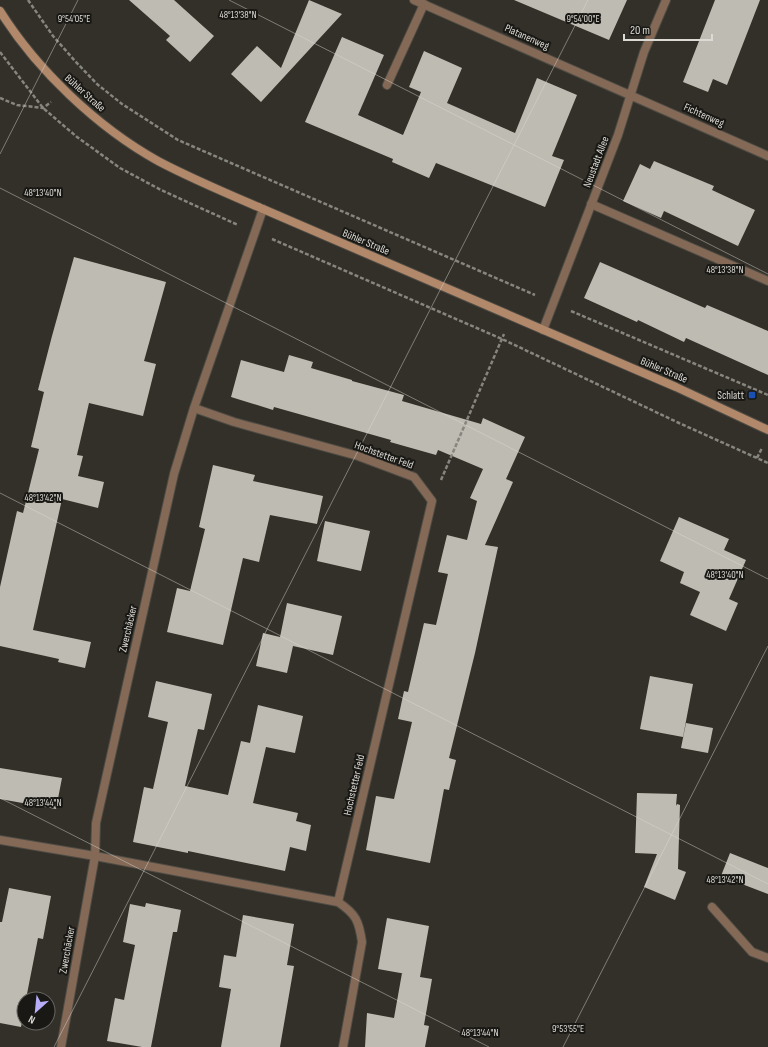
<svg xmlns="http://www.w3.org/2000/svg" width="768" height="1047" font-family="'Sofia Sans Condensed',sans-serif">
<rect width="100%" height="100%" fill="#323028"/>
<!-- building -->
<path fill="#bebcb2" d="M 129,0 L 174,0 L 214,36 L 190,62 L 166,40 L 170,36 Z
M 309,0 L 342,14 L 261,102 L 231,74 L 257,46 L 281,68 Z
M 514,0 L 627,0 L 609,40 Z
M 715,0 L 760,0 L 727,85 L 713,79 L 708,92 L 683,82 Z
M 342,37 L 384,55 L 358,115 L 403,135 L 421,92 L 409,87 L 424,51 L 462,68 L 447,103 L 515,133 L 537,78 L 577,95 L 552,156 L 564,160 L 545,207 L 436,163 L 429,178 L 392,162 L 393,159 L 305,122 Z
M 654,161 L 714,186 L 712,190 L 755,210 L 738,246 L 664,211 L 661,218 L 623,201 L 640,164 L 650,169 Z
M 74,257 L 166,282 L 144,361 L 156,364 L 143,416 L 89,403 L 77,455 L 83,456 L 78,476 L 104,482 L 98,508 L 62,499 L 33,630 L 91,642 L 85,668 L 58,662 L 59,659 L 0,646 L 0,587 L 17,511 L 23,513 L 39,449 L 31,447 L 44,392 L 38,390 L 52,336 Z
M 600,262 L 705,308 L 707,305 L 768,331 L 768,375 L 686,338 L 684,342 L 638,320 L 637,322 L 584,298 Z
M 289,355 L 313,362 L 311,368 L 352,380 L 352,381 L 404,395 L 402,401 L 481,424 L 483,418 L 525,437 L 506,479 L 513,482 L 485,545 L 498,547 L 475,653 L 449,758 L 456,760 L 449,790 L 444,789 L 430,863 L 366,850 L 376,796 L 394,799 L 412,722 L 398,719 L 404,691 L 408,692 L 424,623 L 436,625 L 448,574 L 438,572 L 447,535 L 467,540 L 477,501 L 470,498 L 483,469 L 438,450 L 436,455 L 390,442 L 391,440 L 274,407 L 273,410 L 231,397 L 241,360 L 284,372 Z
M 213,465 L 255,475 L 253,481 L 323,496 L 317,524 L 270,515 L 259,562 L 243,558 L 223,645 L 167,632 L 177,588 L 190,591 L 205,529 L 199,527 Z
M 679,517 L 729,539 L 724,550 L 746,560 L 729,599 L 738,603 L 726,631 L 690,615 L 700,592 L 680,583 L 684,572 L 660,561 Z
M 325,521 L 370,531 L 361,571 L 317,561 Z
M 287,603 L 342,616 L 333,655 L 293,646 L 287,673 L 256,666 L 263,633 L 280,637 Z
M 650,676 L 693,684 L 683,737 L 640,729 Z
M 156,681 L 212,694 L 204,730 L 198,729 L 185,786 L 228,795 L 241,741 L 250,743 L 258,705 L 303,716 L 295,753 L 266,747 L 253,803 L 298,813 L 296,821 L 311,825 L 306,851 L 290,847 L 285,871 L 188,851 L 188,853 L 133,842 L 144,787 L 153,789 L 168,722 L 148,717 Z
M 686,723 L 713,728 L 708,753 L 681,748 Z
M 0,768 L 62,778 L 56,809 L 0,799 Z
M 637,793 L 677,794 L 676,806 L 677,804 L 680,805 L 678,869 L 686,872 L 675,900 L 644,887 L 657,854 L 635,853 Z
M 730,853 L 768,868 L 768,894 L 721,876 Z
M 9,888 L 51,896 L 43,939 L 38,938 L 26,999 L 24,999 L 24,1012 L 21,1027 L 0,1023 L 0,922 L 2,922 Z
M 146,903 L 181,910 L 177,932 L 173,932 L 151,1047 L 142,1047 L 107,1041 L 115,998 L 124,1000 L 135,945 L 123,942 L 130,904 L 145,907 Z
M 243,915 L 294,924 L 287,965 L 294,966 L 280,1047 L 221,1047 L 231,989 L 219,987 L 224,955 L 236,957 Z
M 387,918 L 429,926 L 420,977 L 432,979 L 424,1025 L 429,1026 L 425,1047 L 365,1047 L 367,1013 L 394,1018 L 402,973 L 406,974 L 378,969 Z"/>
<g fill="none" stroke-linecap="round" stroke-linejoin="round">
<defs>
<path id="lane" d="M 387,85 L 424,4
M 591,204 L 768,281"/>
<path id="street" d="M 414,0 L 768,156
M 263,209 L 194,408 L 234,422 L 358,456 L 414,477 L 432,501 L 338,902 C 356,914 359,921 362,942 L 343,1047
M 543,330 L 618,135 L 644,52 L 666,0
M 0,840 L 95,856 L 338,902
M 712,907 L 752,952 L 768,958
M 61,1047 L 95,856 L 96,823 L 174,474 L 194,408"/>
<path id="secondary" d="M 0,11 C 37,70 97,127 158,161 C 192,179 228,194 263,209 L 676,387 L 768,430"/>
</defs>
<!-- lane casing -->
<use href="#lane" stroke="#4d4b44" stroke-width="10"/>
<!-- street casing -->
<use href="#street" stroke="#4d4b44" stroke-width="10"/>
<!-- secondary casing -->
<use href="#secondary" stroke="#4d4b44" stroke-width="10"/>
<!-- path -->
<path stroke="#87857f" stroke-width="2.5" stroke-dasharray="4 2" stroke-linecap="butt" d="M 28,0 L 53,36 L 75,61 L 97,84 L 122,104 L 178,140 L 535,295
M 0,52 L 43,108 L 77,137 L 120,168 L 161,190 L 238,225
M 0,98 L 17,105 L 43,108 L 51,102
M 272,239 L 502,339 L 679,423 L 768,463
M 571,311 L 768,395
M 757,458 L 762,448
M 441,480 L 504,334"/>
<!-- lane -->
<use href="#lane" stroke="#836956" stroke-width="8"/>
<!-- street -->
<use href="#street" stroke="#836956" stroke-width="8"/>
<!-- secondary -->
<use href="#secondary" stroke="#b2886b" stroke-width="8"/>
</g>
<!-- ticks -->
<path fill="none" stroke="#dbdad5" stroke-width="1" stroke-opacity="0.45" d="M 229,0 L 768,274M 0,154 L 78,0M 0,188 L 768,579M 0,493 L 768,884M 0,798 L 489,1047M 54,1047 L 588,0M 563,1047 L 768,646"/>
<!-- markers -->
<rect fill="#1a4fb4" stroke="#191814" stroke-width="1.5" x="748" y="391" width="8" height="8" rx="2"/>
<g text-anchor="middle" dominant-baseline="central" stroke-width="4" stroke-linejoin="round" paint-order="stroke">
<!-- street labels -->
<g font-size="11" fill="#dbdad5" stroke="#191814">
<text transform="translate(527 37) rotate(24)">Platanenweg</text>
<text transform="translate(85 93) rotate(42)">Bühler Straße</text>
<text transform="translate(704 115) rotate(24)">Fichtenweg</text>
<text transform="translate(596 162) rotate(-69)">Neustadt Allee</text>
<text transform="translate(366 242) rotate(23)">Bühler Straße</text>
<text transform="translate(664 370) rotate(23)">Bühler Straße</text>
<text transform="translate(384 455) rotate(20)">Hochstetter Feld</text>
<text transform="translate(128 629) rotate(-77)">Zwerchäcker</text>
<text transform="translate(354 785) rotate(-77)">Hochstetter Feld</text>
<text transform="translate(67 950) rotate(-80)">Zwerchäcker</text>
</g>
<!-- poi labels -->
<g font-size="11" fill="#dbdad5" stroke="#191814" text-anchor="end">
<text x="744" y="395">Schlatt</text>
</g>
</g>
<g font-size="10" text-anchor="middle" fill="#dbdad5" stroke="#191814" stroke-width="4" stroke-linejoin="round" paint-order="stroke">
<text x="238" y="18">48°13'38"N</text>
<text x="74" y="22">9°54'05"E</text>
<text x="583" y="22">9°54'00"E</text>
<text x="43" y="196">48°13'40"N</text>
<text x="725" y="273">48°13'38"N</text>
<text x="43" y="501">48°13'42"N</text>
<text x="725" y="578">48°13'40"N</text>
<text x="43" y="806">48°13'44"N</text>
<text x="725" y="883">48°13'42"N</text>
<text x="568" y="1032">9°53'55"E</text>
<text x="480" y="1036">48°13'44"N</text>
</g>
<!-- north arrow -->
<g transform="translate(36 1011) rotate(207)"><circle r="19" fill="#191814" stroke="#676661"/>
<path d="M0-3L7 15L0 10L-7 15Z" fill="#b6acf8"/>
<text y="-6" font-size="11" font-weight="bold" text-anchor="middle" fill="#dbdad5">N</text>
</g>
<!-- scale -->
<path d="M624 34v6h88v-6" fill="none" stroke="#dbdad5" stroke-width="2"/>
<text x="630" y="34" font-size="12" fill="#dbdad5" stroke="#191814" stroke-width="3" paint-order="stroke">20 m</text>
</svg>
